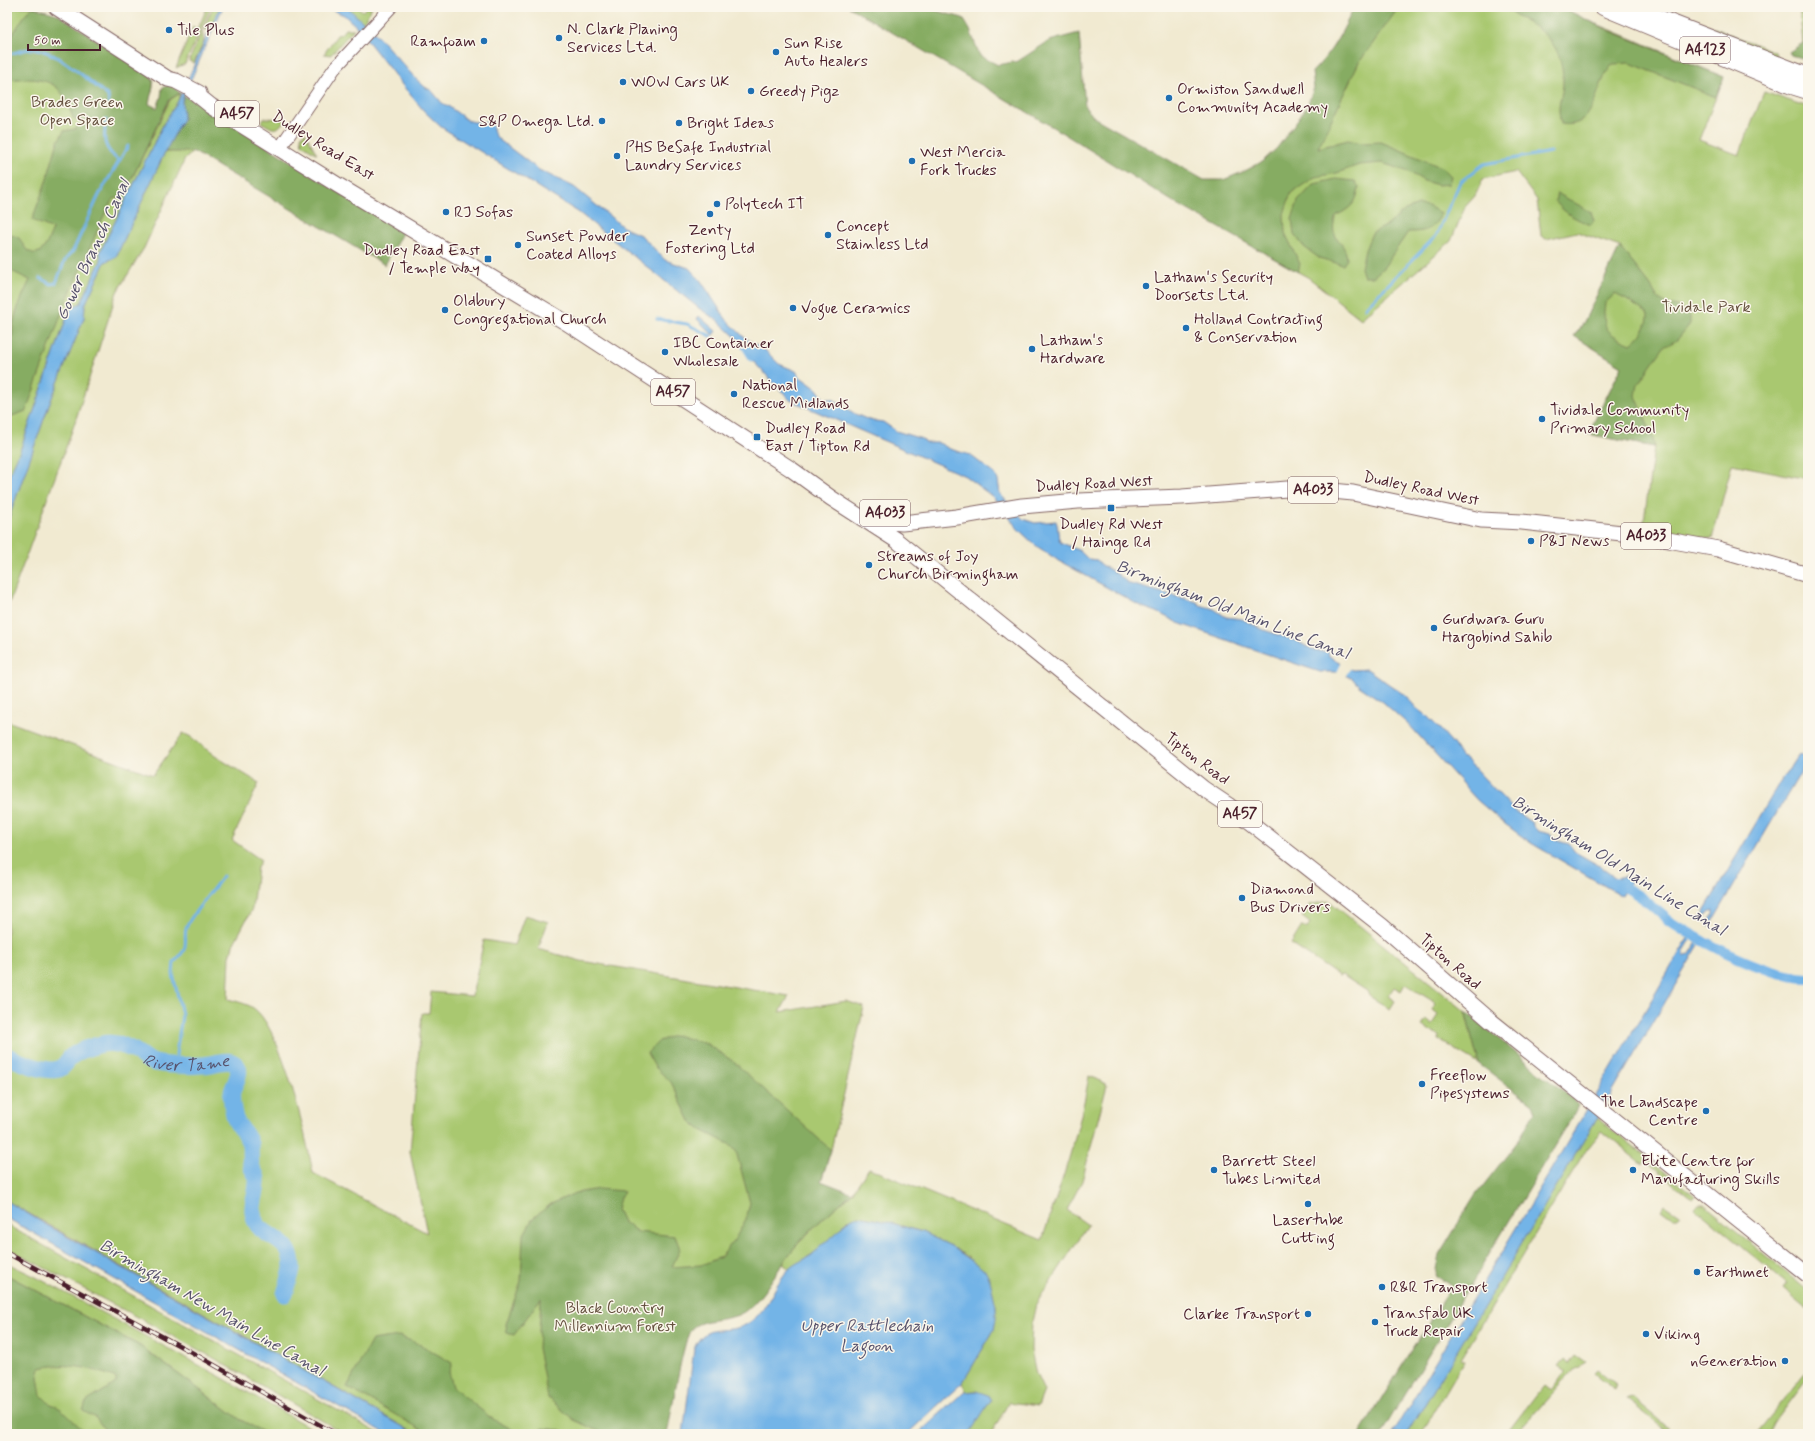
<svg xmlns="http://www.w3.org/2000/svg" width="1815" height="1441" font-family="Mynerve,sans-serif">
<rect width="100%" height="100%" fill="#fbf7ec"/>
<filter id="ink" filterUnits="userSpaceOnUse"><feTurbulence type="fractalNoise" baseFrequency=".025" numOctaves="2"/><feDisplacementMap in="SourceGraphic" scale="8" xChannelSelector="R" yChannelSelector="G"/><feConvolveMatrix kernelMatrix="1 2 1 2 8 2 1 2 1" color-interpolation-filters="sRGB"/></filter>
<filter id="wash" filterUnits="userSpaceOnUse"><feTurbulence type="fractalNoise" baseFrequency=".012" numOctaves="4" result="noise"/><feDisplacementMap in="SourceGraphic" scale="16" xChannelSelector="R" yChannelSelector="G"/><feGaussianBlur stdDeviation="0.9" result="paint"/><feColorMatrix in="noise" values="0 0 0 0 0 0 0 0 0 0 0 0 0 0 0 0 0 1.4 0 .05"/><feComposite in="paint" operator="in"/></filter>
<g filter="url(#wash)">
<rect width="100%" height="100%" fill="#f1ead1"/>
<!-- green -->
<path fill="#a9c870" stroke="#7a744e" d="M 15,7 L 35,7 L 154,80 L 153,86 L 123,197 L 170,100 L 180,93 L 178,101 L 164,123 L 100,252 L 101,260 L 81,303 L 70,308 L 20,451 L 7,480 L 7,423 L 12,416 L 68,296 L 16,311 C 14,321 14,350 7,356 L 8,298 L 7,297 L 7,18 Z
M 207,7 L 211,7 L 185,64 L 176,68 L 193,27 L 198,29 Z
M 213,7 L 220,7 L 209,31 L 203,29 Z
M 347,7 L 357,7 L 363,11 L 367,7 L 372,7 L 363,23 Z
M 1394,7 L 1556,7 L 1724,77 L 1699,140 L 1739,155 L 1764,92 L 1808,107 L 1808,479 L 1732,464 L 1712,539 L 1643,528 L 1654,447 L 1588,434 L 1622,366 L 1574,336 L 1582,326 L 1620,247 L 1577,232 L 1546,239 L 1541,236 L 1537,200 L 1516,172 L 1483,179 L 1475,196 L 1465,207 L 1451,241 L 1361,319 L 1309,278 L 1241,240 L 1289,170 Z
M 1642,7 L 1662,7 L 1775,52 L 1777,60 Z
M 1799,7 L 1808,7 L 1808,44 L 1803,43 Z
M 345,29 L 354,29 L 331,55 L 324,54 L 337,35 L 341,34 Z
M 202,30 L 204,42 L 194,63 L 189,61 Z
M 264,118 L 285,119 C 277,133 273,129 261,122 Z
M 305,132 L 317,154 L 302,144 L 301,137 Z
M 194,151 L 185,159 L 144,248 L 117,292 L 73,428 L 7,609 L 7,523 L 49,405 L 84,318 L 85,305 L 105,262 L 116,257 L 165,152 Z
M 7,721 L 153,775 L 183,733 L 191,737 L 215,756 L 259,783 L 232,840 L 261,860 L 257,868 L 252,909 L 233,945 L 230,957 L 228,999 C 238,1002 250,1004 257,1011 C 283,1036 306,1136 313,1173 L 427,1233 L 410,1152 L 422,1013 L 429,1013 L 431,992 L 472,996 L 484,940 L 514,945 L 525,915 L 548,922 L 538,949 L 581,961 L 789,996 L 780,1012 L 846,1001 L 864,1007 L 831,1150 L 821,1181 L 689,1310 L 646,1434 L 416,1434 L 7,1201 Z
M 1329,901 L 1465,1011 L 1479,1064 L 1439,1040 L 1440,1037 L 1422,1026 L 1426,1020 L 1432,1024 L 1438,1015 L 1432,1010 L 1436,1003 L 1405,984 L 1401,991 L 1394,987 L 1388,996 L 1395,1001 L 1390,1009 L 1369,996 L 1367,991 L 1342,975 L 1339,976 L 1291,944 L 1302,926 L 1307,928 L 1310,923 L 1302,917 L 1309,905 Z
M 1089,1076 L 1097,1079 L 1107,1085 L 1082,1181 L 1067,1210 L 1088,1225 L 1036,1304 L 1032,1322 L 1031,1350 L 1036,1374 L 1044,1391 L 1038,1406 L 1009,1402 L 991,1434 L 969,1434 L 990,1400 L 976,1391 L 966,1392 L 963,1382 L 994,1330 L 996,1306 L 992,1294 L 969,1258 L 951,1246 L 922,1232 L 892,1223 L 859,1216 L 848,1220 L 833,1237 L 823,1244 L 814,1253 L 789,1269 L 783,1264 L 791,1251 L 818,1223 L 852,1193 L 869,1168 L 1042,1240 C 1060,1186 1080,1132 1089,1076 Z
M 1597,1118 L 1695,1196 L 1693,1198 L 1689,1196 L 1646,1161 L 1643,1164 L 1602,1131 L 1588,1148 L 1587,1148 L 1460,1359 L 1464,1361 L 1421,1434 L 1407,1434 Z
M 1700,1204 L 1704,1204 L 1808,1291 L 1808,1310 L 1783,1289 L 1787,1284 L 1695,1208 Z
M 1665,1205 L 1680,1215 L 1677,1218 L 1673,1218 L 1662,1210 Z
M 7,1225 L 380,1434 L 345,1434 L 212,1357 L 7,1248 Z
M 7,1263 L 36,1277 L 221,1377 L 321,1434 L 7,1434 L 7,1295 L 238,1418 L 140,1346 L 7,1275 Z
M 1575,1355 L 1585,1362 L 1575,1368 L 1516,1434 L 1506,1434 L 1543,1386 L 1551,1391 L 1566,1371 L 1558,1366 L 1564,1359 L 1569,1363 Z
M 1597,1370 L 1616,1385 L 1614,1390 L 1594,1373 Z
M 1808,1370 L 1808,1378 L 1775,1422 L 1769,1434 L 1756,1434 Z
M 1633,1398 L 1677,1434 L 1672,1434 L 1626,1399 Z"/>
<!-- forest -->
<path fill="#86ac62" stroke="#686646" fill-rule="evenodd" d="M 33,7 L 57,14 L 151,76 C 156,85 150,95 149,104 L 157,108 L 161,97 L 162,88 L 170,84 L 180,93 L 169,100 L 123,197 L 113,199 L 108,207 L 65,304 L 26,411 L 12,416 L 7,423 L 7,356 C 14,349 12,334 13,325 C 16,309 23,295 30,280 L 7,269 L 7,234 C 11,235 16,236 19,238 C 22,241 23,246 26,249 C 41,263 49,239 53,229 L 32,220 L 47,179 L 58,141 L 64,131 L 75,129 L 82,121 L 73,118 C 63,90 57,79 25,79 C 19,78 12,81 7,78 L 7,43 L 25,15 Z
M 849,7 L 922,7 L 963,18 L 970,30 L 980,56 L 998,65 L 1018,61 L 1049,41 L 1079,33 L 1085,107 L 1095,118 L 1204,180 L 1223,180 L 1245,171 L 1263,161 L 1277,148 L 1306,108 L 1314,88 L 1312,72 C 1331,54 1343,31 1354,7 L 1399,7 L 1358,64 L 1318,148 L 1348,140 L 1362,143 L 1381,142 L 1443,168 L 1451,176 L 1449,184 L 1438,185 L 1424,181 L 1409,172 L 1382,163 L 1359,165 L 1337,173 L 1315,177 L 1291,193 L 1284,214 L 1285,233 L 1300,264 L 1298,272 L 1172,201 L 1061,132 Z
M 1502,7 L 1561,7 L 1610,31 L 1724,77 L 1716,97 L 1630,63 L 1613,64 C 1609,69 1605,74 1603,80 C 1593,101 1591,129 1561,124 C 1560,119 1559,114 1559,109 C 1559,101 1563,92 1563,84 C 1564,38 1537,28 1502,7 Z
M 1803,43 L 1808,44 L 1808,60 L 1791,55 L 1789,52 Z
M 184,96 L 201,104 L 402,233 L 385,265 L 194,152 L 165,152 L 183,119 L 182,100 Z
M 1336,179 L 1355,181 L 1359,188 C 1356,205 1350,208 1336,216 C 1327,240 1345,238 1347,259 L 1343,265 L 1319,258 L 1304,247 L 1294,234 L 1292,219 L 1298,201 L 1314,184 Z
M 1557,193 L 1591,212 L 1594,220 L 1591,225 C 1576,219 1565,214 1555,201 Z
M 1419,205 L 1428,206 L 1441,213 C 1434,230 1426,232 1408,232 L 1384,267 L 1373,277 L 1364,277 L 1361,268 L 1365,250 L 1372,233 L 1388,225 L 1405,210 Z
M 1620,247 L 1650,285 L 1659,300 L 1667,305 C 1678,304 1682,308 1690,316 L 1690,324 L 1677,340 L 1664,347 L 1638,384 L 1636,396 L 1651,432 L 1655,447 L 1588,434 L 1622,366 L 1574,336 L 1582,326 ZM 1615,294 L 1627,300 L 1648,314 C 1649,326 1640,337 1631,344 C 1608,334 1601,330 1605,303 Z
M 1465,1011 L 1579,1105 L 1381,1434 L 1360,1434 L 1451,1286 L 1435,1275 L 1439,1254 L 1475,1196 L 1518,1141 L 1535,1112 L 1532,1104 L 1479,1064 Z
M 676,1035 L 707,1044 L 734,1062 L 831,1150 L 821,1181 L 852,1193 C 831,1212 808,1230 791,1252 C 776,1271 763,1299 744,1312 C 729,1322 704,1317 692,1328 C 683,1337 671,1416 667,1434 L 605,1434 L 574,1420 L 548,1398 L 538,1348 L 541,1298 L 514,1335 L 507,1333 L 506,1324 L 521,1281 L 523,1236 L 533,1218 L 551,1204 L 575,1193 L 599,1189 L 624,1191 L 620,1198 L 617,1209 L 623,1222 L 638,1232 L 675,1236 L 680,1249 L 672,1267 L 701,1265 L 721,1257 L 735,1239 L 746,1219 L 750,1203 L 736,1151 L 729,1144 L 701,1130 L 690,1121 L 671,1082 L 655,1067 L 647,1053 L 659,1041 Z
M 7,1275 L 140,1346 L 241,1420 L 267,1434 L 108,1434 L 96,1418 L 83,1411 L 86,1402 L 116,1383 L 116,1378 C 91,1368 67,1362 40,1368 L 38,1377 L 41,1395 L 49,1403 L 61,1409 L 87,1434 L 31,1434 L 29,1432 L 21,1431 L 19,1434 L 7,1434 Z
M 399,1336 L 421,1345 L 452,1363 L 449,1372 L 453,1387 L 491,1418 L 521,1434 L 429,1434 L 347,1387 L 372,1340 Z
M 542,1428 L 560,1430 L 571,1434 L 535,1434 Z"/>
<!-- water -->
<path fill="#73b4e7" stroke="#5e6a89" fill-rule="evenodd" d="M 220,7 L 223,7 L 182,100 L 183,119 L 165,152 L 116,257 L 105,262 L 85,305 L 84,318 L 49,405 L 7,523 L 7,480 L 20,451 L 70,308 L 81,303 L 101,260 L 100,252 L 164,123 L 178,101 Z
M 325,7 L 347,7 L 377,35 L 416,79 L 425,87 L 432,91 L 442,103 L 448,106 L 467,120 L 474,122 L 488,122 L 492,124 L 494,133 L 498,139 L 539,170 L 574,187 L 623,227 L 642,236 L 665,260 L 689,268 L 701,281 L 726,319 L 745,338 L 765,350 L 779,364 L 796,371 L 799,376 L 817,389 L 824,399 L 833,399 L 855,414 L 869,420 L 883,422 L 896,431 L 922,439 L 926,443 L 939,443 L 950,449 L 970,455 L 995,474 L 998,480 L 1000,494 L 1023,519 L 1035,523 L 1056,521 C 1059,528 1057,535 1060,542 L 1080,551 L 1088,559 L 1097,560 C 1102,567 1110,569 1117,574 C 1121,577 1125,581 1130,584 L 1197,602 L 1200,605 L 1214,609 L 1226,617 L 1242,619 L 1264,630 L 1299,642 C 1306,647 1319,653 1328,651 L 1329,656 L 1341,664 L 1352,670 L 1367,669 L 1406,696 L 1417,709 L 1427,716 L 1440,729 L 1454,745 L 1461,757 L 1466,759 L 1515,811 L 1532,823 L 1533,826 L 1538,831 L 1550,834 L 1558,841 L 1569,844 L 1575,852 L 1600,866 C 1602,869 1612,875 1616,878 L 1625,876 L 1632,878 L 1622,896 L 1531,843 L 1505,824 L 1477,800 L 1412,728 L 1383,702 L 1359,686 L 1352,678 L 1335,672 L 1320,672 L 1261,652 L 1178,623 L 1157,612 L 1142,607 L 1056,559 L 1035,545 L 1018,529 L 993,497 L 965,476 L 790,400 L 752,360 L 739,340 L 717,320 L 700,309 L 578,212 L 441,127 L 424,111 L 403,86 L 356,26 L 344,15 Z
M 699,316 L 716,331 L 713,335 L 697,319 Z
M 1799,754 L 1806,758 L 1802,770 L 1568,1167 L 1407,1434 L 1392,1434 L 1567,1143 L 1779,784 ZM 1713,910 L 1713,915 L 1690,954 L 1684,957 L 1684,951 L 1707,913 Z
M 7,1201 L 45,1224 L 416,1434 L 387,1434 L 7,1218 Z
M 859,1216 L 892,1223 L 922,1232 L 951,1246 L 986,1271 L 990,1280 L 996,1306 L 996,1319 L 994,1330 L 963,1382 L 907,1434 L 683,1434 L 694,1349 C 705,1320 727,1336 747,1324 C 769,1311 773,1285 789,1269 C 796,1262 805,1260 813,1254 C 816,1251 819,1246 823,1243 C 826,1241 830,1239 833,1236 C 842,1229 846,1218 859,1216 Z
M 976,1391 L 988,1395 L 991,1400 L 969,1434 L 918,1434 L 957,1398 L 966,1392 Z"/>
<!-- pier -->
<path fill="#f1ead1" d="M 1342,662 L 1351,667 L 1345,677 L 1336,674 Z
M 1697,918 L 1704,922 L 1692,941 L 1686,937 Z
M 1705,923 L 1712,927 L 1701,946 L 1694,942 Z"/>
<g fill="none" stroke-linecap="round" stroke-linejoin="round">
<!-- stream -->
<path stroke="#73b4e7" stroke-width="3" d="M 10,54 C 20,51 30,47 41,50 C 61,56 91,82 108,96 L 109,106
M 106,120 C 103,140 103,148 119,161
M 40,278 L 51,284 L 56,283 L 65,260 L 73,251 L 99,195 L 128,146
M 1365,308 L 1436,236 L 1460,182 L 1484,164 L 1551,152
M 657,319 L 687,324 L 711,336
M 741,344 L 751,360 L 755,357
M 178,1065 L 176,1054 L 182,1015 L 173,974 L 174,962 C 194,945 180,937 188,923 C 198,907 212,891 223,876"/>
<!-- canal -->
<path stroke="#73b4e7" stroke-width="10" d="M 1616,882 C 1624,887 1634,892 1642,898 C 1652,905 1660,914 1670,921 C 1703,943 1769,977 1808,978"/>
<!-- river -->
<path stroke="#73b4e7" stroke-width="17" id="s1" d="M 7,1056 C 20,1062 45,1073 59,1069 C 65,1067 67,1060 72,1056 C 80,1050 93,1046 102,1044 C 117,1041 130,1047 142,1056 C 146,1059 149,1062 155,1063 C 170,1066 187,1066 203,1065 C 212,1065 223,1059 232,1062 C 246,1068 234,1083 232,1092 C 231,1095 232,1100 232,1104 C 233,1109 234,1117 236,1121 C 241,1130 247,1134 250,1144 C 251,1152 249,1160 252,1168 C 254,1173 258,1176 257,1182 C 257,1192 252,1202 253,1212 C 256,1242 293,1232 292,1268 C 291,1276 287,1286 285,1294"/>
</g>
</g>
<g filter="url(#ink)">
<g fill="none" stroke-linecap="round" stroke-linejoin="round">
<defs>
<path id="tertiary" d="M 284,142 L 334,69 L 391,7"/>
<path id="primary" d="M 56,7 L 168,79 L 176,81 L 199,93
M 190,89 L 211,106 L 336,184 L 567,323 L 791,469 L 831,498 L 896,540 L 1204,789 L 1228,805 L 1382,926 L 1491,1021 L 1808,1275
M 869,520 L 902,523 L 957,517 L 1022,506 L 1078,501 L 1182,497 L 1287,489 L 1322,490 L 1353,493 L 1481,520 L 1522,522 L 1640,535 L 1718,549 L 1808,575"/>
<path id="trunk" d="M 1603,7 L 1792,86 L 1808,91
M 1633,8 L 1808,76"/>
</defs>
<!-- tertiary casing -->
<use href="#tertiary" stroke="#846665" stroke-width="14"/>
<!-- primary casing -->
<use href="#primary" stroke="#846665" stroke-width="17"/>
<!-- trunk casing -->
<use href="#trunk" stroke="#846665" stroke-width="18"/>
<!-- tertiary -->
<use href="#tertiary" stroke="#fff" stroke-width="12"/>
<!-- primary -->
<use href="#primary" stroke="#fff" stroke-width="15"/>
<!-- trunk -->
<use href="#trunk" stroke="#fff" stroke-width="16"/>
<defs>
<path id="rail" d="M 7,1253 L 193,1353 L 336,1434"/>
</defs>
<!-- rail casing -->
<use href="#rail" stroke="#4a1f2b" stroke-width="4.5"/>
<!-- rail -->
<use href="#rail" stroke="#fbf7ec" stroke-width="3" stroke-dasharray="9" stroke-linecap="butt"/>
</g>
</g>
<!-- markers -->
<g fill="#1f6fb2" stroke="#fbf7ec" stroke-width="1.5">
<circle cx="169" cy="30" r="4"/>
<circle cx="559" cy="38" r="4"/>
<circle cx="484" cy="41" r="4"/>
<circle cx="776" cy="52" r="4"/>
<circle cx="623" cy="82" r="4"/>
<circle cx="751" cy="91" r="4"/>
<circle cx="1169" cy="98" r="4"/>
<circle cx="602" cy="121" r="4"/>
<circle cx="679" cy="123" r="4"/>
<circle cx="617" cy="156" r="4"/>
<circle cx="912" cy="161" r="4"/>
<circle cx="717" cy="204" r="4"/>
<circle cx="446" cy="212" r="4"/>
<circle cx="710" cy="214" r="4"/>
<circle cx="828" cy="235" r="4"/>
<circle cx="518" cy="245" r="4"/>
<rect x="484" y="255" width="8" height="8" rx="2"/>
<circle cx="1146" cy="286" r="4"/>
<circle cx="793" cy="308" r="4"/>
<circle cx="445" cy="310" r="4"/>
<circle cx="1186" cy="328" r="4"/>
<circle cx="1032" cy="349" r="4"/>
<circle cx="665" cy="352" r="4"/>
<circle cx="734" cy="394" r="4"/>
<circle cx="1542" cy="419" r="4"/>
<rect x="753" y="433" width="8" height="8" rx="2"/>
<rect x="1107" y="504" width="8" height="8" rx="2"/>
<circle cx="1531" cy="541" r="4"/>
<circle cx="869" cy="565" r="4"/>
<circle cx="1434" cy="628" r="4"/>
<circle cx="1242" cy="898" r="4"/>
<circle cx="1422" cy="1084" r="4"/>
<circle cx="1706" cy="1111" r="4"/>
<circle cx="1214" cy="1170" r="4"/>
<circle cx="1633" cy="1170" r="4"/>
<circle cx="1308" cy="1204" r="4"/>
<circle cx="1697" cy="1272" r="4"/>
<circle cx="1382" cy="1287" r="4"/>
<circle cx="1308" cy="1314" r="4"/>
<circle cx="1375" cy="1322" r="4"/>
<circle cx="1646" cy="1334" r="4"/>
<circle cx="1785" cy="1361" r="4"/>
</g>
<g text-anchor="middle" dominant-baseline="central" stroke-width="3" stroke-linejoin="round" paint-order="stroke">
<!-- shield labels -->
<g fill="#fbf7ec" stroke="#7f6065" stroke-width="1">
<rect x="1680" y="37" width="50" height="26" rx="3"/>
<rect x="215" y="101" width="44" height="26" rx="3"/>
<rect x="651" y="379" width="44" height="26" rx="3"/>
<rect x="1288" y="477" width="50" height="26" rx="3"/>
<rect x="860" y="500" width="50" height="26" rx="3"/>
<rect x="1621" y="523" width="50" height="26" rx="3"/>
<rect x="1218" y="801" width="44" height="26" rx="3"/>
</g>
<g font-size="15" font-weight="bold" fill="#4a1f2b">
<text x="1705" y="50">A4123</text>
<text x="237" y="114">A457</text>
<text x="673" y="392">A457</text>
<text x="1313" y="490">A4033</text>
<text x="885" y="513">A4033</text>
<text x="1646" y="536">A4033</text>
<text x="1240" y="814">A457</text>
</g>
<!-- poi labels -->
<g font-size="16" fill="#4a1f2b" stroke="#fbf7ec" text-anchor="start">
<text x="567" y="29">N. Clark Planing<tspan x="567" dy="18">Services Ltd.</tspan></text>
<text x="177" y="30">Tile Plus</text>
<text x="476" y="41" text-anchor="end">Ramfoam</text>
<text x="784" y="43">Sun Rise<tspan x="784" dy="18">Auto Healers</tspan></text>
<text x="631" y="82">WOW Cars UK</text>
<text x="1177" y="89">Ormiston Sandwell<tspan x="1177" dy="18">Community Academy</tspan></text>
<text x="759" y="91">Greedy Pigz</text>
<text x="594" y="121" text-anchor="end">S&amp;P Omega Ltd.</text>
<text x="687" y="123">Bright Ideas</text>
<text x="625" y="147">PHS BeSafe Industrial<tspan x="625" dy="18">Laundry Services</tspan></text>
<text x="920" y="152">West Mercia<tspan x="920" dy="18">Fork Trucks</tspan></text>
<text x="725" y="204">Polytech IT</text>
<text x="454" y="212">RJ Sofas</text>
<text x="836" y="226">Concept<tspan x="836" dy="18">Stainless Ltd</tspan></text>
<text x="710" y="230" text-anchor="middle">Zenty<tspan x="710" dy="18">Fostering Ltd</tspan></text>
<text x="526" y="236">Sunset Powder<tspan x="526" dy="18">Coated Alloys</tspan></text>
<text x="480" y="250" text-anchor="end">Dudley Road East<tspan x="480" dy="18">/ Temple Way</tspan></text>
<text x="1154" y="277">Latham's Security<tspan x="1154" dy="18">Doorsets Ltd.</tspan></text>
<text x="453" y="301">Oldbury<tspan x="453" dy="18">Congregational Church</tspan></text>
<text x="801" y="308">Vogue Ceramics</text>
<text x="1194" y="319">Holland Contracting<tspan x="1194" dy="18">&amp; Conservation</tspan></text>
<text x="1040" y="340">Latham's<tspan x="1040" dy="18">Hardware</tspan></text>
<text x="673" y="343">IBC Container<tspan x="673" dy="18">Wholesale</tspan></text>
<text x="742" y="385">National<tspan x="742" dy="18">Rescue Midlands</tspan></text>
<text x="1550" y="410">Tividale Community<tspan x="1550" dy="18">Primary School</tspan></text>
<text x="765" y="428">Dudley Road<tspan x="765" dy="18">East / Tipton Rd</tspan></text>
<text x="1111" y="524" text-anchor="middle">Dudley Rd West<tspan x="1111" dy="18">/ Hainge Rd</tspan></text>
<text x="1539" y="541">P&amp;J News</text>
<text x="877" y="556">Streams of Joy<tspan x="877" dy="18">Church Birmingham</tspan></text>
<text x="1442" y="619">Gurdwara Guru<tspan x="1442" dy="18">Hargobind Sahib</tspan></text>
<text x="1250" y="889">Diamond<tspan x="1250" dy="18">Bus Drivers</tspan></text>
<text x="1430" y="1075">Freeflow<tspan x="1430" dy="18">Pipesystems</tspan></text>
<text x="1698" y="1102" text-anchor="end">The Landscape<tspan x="1698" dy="18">Centre</tspan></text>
<text x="1222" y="1161">Barrett Steel<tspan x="1222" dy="18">Tubes Limited</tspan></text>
<text x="1641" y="1161">Elite Centre for<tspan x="1641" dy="18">Manufacturing Skills</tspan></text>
<text x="1308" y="1220" text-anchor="middle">Lasertube<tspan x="1308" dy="18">Cutting</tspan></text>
<text x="1705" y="1272">Earthmet</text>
<text x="1390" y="1287">R&amp;R Transport</text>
<text x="1383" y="1313">Transfab UK<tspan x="1383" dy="18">Truck Repair</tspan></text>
<text x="1300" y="1314" text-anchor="end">Clarke Transport</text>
<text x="1654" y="1334">Viking</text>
<text x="1777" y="1361" text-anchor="end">nGeneration</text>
</g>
<!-- park labels -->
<g font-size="16" fill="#665240" stroke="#fbf7ec">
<text x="77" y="102">Brades Green<tspan x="77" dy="18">Open Space</tspan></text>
<text x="1706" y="307">Tividale Park</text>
<text x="615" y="1308">Black Country<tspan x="615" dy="18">Millennium Forest</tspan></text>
</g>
<!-- street labels -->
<g font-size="16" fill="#4a1f2b" stroke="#fbf7ec">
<text transform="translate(323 146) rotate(32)">Dudley Road East</text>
<text transform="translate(1094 484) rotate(-3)">Dudley Road West</text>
<text transform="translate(1421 489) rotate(12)">Dudley Road West</text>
<text transform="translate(1197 759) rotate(37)">Tipton Road</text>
<text transform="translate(1450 962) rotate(41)">Tipton Road</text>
</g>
<!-- water labels -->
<g font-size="17" font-style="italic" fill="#58536d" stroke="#fbf7ec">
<text transform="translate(93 250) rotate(-65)">Gower Branch Canal</text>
<text transform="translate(1233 610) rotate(21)">Birmingham Old Main Line Canal</text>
<text transform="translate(1619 866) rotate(32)">Birmingham Old Main Line Canal</text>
<text stroke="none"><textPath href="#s1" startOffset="195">River Tame</textPath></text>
<text transform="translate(212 1308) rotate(30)">Birmingham New Main Line Canal</text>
<text x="867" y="1326">Upper Rattlechain<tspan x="867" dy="20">Lagoon</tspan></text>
</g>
</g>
<!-- margin -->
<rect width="1815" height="1441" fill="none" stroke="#fbf7ec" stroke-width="24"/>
<!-- scale -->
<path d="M28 44v6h72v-6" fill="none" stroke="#4a1f2b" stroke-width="2"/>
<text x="34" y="44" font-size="12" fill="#4a1f2b" stroke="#fbf7ec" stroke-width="3" paint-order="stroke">50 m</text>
</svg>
